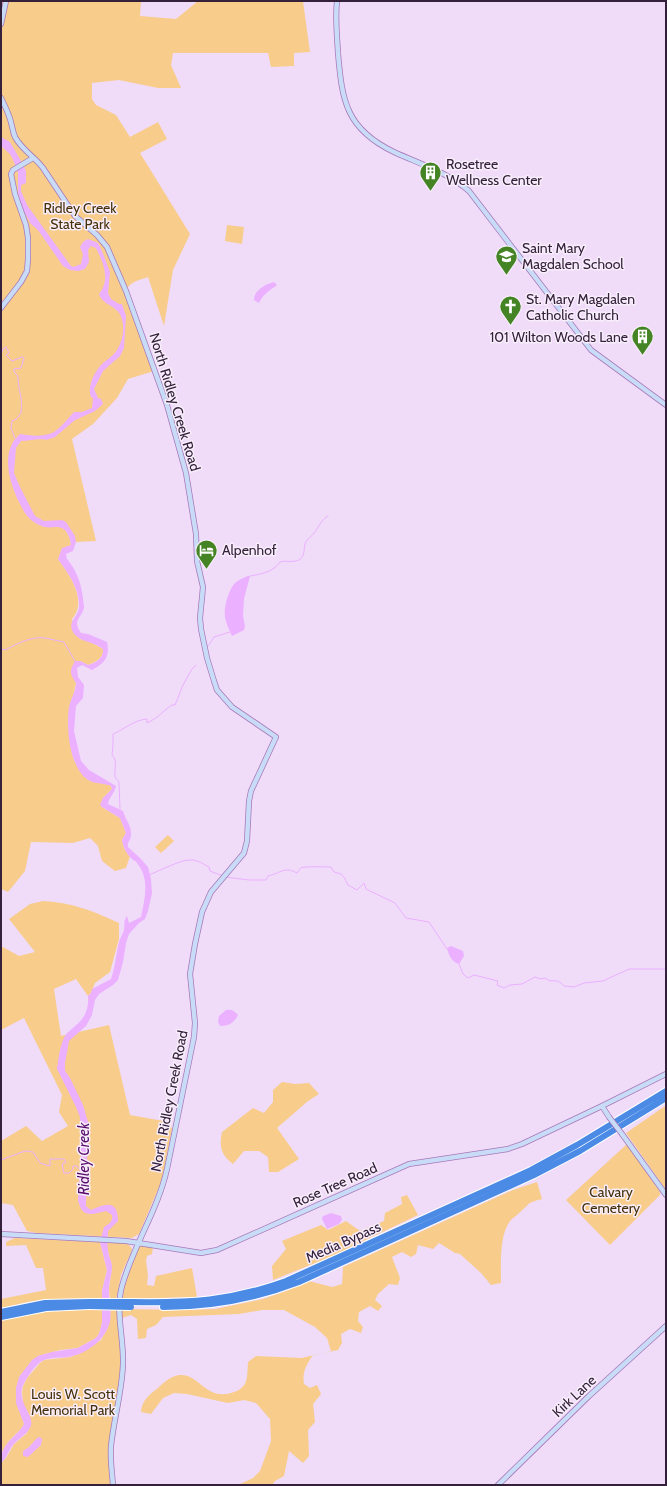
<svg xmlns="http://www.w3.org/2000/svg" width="667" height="1486" font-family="Cabin,sans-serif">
<rect width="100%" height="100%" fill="#f0dcf8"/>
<!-- green -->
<path fill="#f8cc8b" d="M 1,1 L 141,1 L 140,16 L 176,19 L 198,1 L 303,1 L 310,52 L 294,53 L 294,66 L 271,67 L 268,53 L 173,53 L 171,65 L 181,88 L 158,88 L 119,80 L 92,83 L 92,99 L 96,105 L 116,115 L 130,137 L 158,122 L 167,139 L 140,153 L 190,234 L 173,270 L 164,326 L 148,277 C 140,280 131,281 127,289 C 123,299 149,358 154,371 L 128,379 L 117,398 L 93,424 L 72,439 L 96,541 L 76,542 L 66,531 L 70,538 L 71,545 L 58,559 C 70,575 88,601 72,619 L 80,639 L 91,642 L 103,649 C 104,658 96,662 88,665 L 80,661 L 76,661 L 76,683 L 74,693 L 70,739 L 74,760 L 79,768 L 111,786 L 112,789 L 103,798 L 102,807 L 120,818 L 126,833 L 122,840 L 124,848 L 130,856 L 126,868 L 115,871 L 102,861 L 98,846 L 90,838 L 73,843 L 31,842 L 25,871 L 8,892 L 1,889 Z
M 227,225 L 244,227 L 242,244 L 225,241 Z
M 168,835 L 174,841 L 161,853 L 155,847 Z
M 43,901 C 70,902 94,911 119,923 L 119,939 L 110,972 L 95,983 L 91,993 L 88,996 L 76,979 L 54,989 L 61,1036 L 109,1025 L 130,1115 L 169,1122 L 172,1129 L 162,1180 L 139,1234 L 132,1238 L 37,1233 L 27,1231 L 13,1205 L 1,1203 L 1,1141 L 26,1126 L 42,1141 L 68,1126 L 59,1112 L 62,1095 L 24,1018 L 1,1030 L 1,948 L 3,947 L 19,956 L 35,952 L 9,919 L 30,904 Z
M 282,1082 L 295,1084 L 309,1083 L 319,1094 L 308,1101 L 277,1128 L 299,1159 L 278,1172 L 269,1172 L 268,1157 L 259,1151 L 244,1151 L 233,1164 C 221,1155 219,1146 222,1132 L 253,1108 L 264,1113 L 273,1102 L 273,1090 Z
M 665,1106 L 666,1107 L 666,1190 L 626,1133 Z
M 627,1144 L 660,1192 L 660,1195 L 610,1245 L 566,1200 Z
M 537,1182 L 542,1199 C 526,1203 531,1203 519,1213 C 517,1216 512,1218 510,1221 C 499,1236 501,1265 501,1283 L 491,1285 L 481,1273 L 460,1254 L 455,1253 L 439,1243 L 433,1249 L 418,1245 L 416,1254 L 411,1257 L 402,1252 L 392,1257 L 400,1278 L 398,1285 L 389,1284 L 378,1294 L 375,1300 L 382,1306 L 378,1311 L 370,1306 L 359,1312 L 358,1321 L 363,1327 L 361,1333 L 350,1329 L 341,1334 L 342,1343 L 338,1350 L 313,1355 C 306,1365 302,1373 304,1384 L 310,1388 L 317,1385 L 321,1394 L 313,1404 L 315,1422 L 308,1430 L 309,1456 L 303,1463 L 289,1451 L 284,1476 L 275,1481 L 272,1485 L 238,1485 L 253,1478 L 260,1471 L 271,1441 L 270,1419 L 256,1403 L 244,1400 L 228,1403 L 187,1394 L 174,1393 L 163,1398 L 151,1414 L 141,1412 C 142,1400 149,1395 158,1388 C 163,1383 171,1376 179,1375 C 199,1373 205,1400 231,1393 C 249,1388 247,1378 248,1362 L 256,1356 L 302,1358 L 331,1351 L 327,1338 L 315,1327 L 284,1310 L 262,1310 L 239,1314 L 163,1317 L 156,1325 L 147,1329 L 146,1338 L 138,1339 L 137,1319 L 131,1315 L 122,1318 L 121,1309 L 187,1310 L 215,1309 L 263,1299 L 286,1291 L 309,1281 L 332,1287 L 342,1284 L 343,1267 L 513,1190 Z
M 407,1195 L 418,1215 L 330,1257 L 273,1280 L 272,1266 L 286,1249 L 282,1241 L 321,1225 L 328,1230 L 346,1221 L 360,1231 L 384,1221 L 385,1213 L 402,1204 L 401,1197 Z
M 15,1238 L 100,1242 L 107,1270 L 102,1291 L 103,1299 L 50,1299 L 28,1302 L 1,1308 L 1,1299 L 46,1290 L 43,1268 L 36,1268 L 26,1245 L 6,1246 L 6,1242 Z
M 107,1242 C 116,1243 130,1240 132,1250 L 121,1275 L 116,1300 L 110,1300 L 109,1289 L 112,1267 L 107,1248 Z
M 140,1245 L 153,1246 L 152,1254 L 147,1256 L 146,1261 L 148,1275 L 147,1285 L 154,1286 L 156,1276 L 192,1268 L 197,1297 L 122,1299 L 126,1279 Z
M 63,1309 L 103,1309 L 102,1323 L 99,1334 L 96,1338 L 78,1348 L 60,1350 L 38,1356 L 19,1377 L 24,1424 L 22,1428 L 9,1441 L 1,1454 L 1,1320 L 25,1314 Z
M 111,1309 L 117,1309 L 121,1362 L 120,1383 L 116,1414 L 108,1449 L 110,1485 L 1,1485 L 1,1463 L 6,1458 L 14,1444 L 27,1433 L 29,1415 L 23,1404 L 22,1392 L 23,1386 L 27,1378 L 40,1363 L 44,1360 L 70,1357 L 81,1353 L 101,1340 L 107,1329 Z"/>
<!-- water -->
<path fill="#ebb0ff" d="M 1,137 L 10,142 L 21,161 L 26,171 L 26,183 L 21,185 L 21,191 L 27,205 L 71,266 L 73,267 L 81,264 L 83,254 L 80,247 L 83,242 L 88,239 L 98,243 L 102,251 L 110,272 L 108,293 L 111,299 L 119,304 L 122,304 L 126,316 L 124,348 L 120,356 L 103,371 L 94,389 L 98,398 L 101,399 L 103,404 L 95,411 L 75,420 L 62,431 L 55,437 L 46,440 C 41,438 28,441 21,441 L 16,448 L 14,473 L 20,487 L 35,516 L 44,521 L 62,520 L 66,522 L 75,536 L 76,542 L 73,551 L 66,554 L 67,559 C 77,571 81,583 83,598 C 83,601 84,605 84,608 C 81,619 72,620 81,633 L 88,634 L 107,642 C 110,657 105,663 92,670 L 82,665 L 77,668 L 78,677 L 84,685 L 83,698 L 76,706 L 74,731 L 81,761 L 89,770 L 116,786 C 115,793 109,797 108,804 L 123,811 C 125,819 132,826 131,835 C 131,840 127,842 128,847 L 140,858 L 148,867 L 151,879 L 152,893 L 148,911 L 145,919 L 139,923 L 129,934 L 126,943 L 123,962 L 118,980 L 113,985 L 99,994 L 95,1000 L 92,1015 L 86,1026 L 69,1041 L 65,1063 L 65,1071 L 70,1078 L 83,1105 L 88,1122 L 86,1206 L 91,1210 C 106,1203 118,1200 118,1221 L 108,1231 C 108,1237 107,1244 108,1250 C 108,1256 112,1261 112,1267 C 112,1274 109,1281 109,1288 C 108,1299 112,1310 110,1322 C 105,1340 87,1354 68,1357 C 61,1358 51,1357 44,1360 C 36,1363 28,1376 24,1383 C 14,1402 37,1415 30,1428 C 26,1435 18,1439 13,1445 C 8,1451 7,1458 1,1463 C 1,1441 16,1439 24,1424 L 16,1403 L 16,1388 L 19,1377 L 32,1360 L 38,1356 L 52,1352 L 78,1348 L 96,1338 L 99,1334 L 102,1323 L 102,1291 L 107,1270 L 100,1242 L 104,1227 C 109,1224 113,1222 112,1215 L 106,1211 C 92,1214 82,1219 78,1200 L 81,1151 L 80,1117 L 76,1107 L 57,1069 C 58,1061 60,1046 64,1038 C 66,1033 71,1030 75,1026 C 85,1018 89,1009 88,996 L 91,993 L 92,989 L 111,979 C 115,967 116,955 119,942 C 120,938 123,934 124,930 C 125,925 123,921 127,916 L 129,923 L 141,917 C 145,898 150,879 137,863 C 133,858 136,863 132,859 C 127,855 123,847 122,840 L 126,833 L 120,818 L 102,807 L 100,805 L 103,798 L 112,789 L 111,786 C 105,783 96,784 90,781 C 69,770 66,727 69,707 C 71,698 76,691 76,683 C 70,673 69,672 75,661 L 80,661 L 88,665 C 96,663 104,658 103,649 C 94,642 82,642 75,635 C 65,622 78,618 79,607 C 80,589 68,573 58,559 L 62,548 L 71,545 C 70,537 67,528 58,527 C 53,527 49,528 45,527 C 40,526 33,522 29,518 C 25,514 22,508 19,502 C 9,482 0,451 20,434 C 32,436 50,438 59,428 C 65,423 69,417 74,412 L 82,412 L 92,408 L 93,398 L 91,397 C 87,387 94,373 101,365 C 106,360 115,355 118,348 C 122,342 124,331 123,324 C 121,304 104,308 99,294 C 111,280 103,262 96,248 L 91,246 L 88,250 L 89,262 L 85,269 L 78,271 L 70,270 L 63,266 L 38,230 L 31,224 L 23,210 L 18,193 L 18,173 L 12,157 L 9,153 L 1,146 Z
M 274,282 L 277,285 C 269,291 263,294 259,303 L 254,300 C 254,290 266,284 274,282 Z
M 248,576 L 250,576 L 244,599 L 243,616 L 245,626 L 244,630 L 232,636 C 230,631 227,626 226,621 C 222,611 228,592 234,584 C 238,580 243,578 248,576 Z
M 451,946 L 463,951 L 464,956 L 459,964 C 452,962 449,956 447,948 Z
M 226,1010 C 231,1009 234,1010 238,1015 C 234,1023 229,1026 220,1026 L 218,1022 L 219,1016 Z
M 331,1213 L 341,1216 L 342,1220 L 339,1224 L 327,1229 L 322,1219 L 323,1216 Z
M 40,1437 L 42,1439 L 41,1445 L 28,1457 L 23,1456 L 23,1451 L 29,1447 L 37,1438 Z"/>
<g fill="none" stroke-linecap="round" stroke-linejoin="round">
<!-- stream -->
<path stroke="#ebb0ff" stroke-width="1" d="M 1,354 L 3,349 L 6,347 L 9,353 L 6,355 L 12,361 L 22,357 L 24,358 L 21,368 L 14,369 L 14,372 L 18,376 C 17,390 30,415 12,421 L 11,428 L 15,438
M 250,576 C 262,574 273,572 280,562 C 286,560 292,563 299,560 C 307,555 302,546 307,540 C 309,538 312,536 314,533 C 319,527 321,520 328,516
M 207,646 L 209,645 L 214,637 L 230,632
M 1,649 L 5,650 C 17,644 31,636 45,638 C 51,639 58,641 64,642 L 75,661
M 120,809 L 119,782 L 115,777 C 114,769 118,761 112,755 L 113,745 L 113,734 C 125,729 134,720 147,719 L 147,723 C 158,718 163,711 172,705 L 175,705 L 183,685 L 192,669 L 196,665
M 149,875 C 159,871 182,859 191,860 C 198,860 203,864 209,867 L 210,871 L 223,876
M 225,877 L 249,880 L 266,880 L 268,876 C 281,873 284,866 297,873 C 298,872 299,869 301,868 C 304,866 327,867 331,867 L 334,872 L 341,874 L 344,877 L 348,885 L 357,890 L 364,883 L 366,889 L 395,903 L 406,918 L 429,922 L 447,949
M 459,964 L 463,974 L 468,978 L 474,975 L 498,981 L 497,985 L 504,988 L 510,985 L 522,984 L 535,977 L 541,979 L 545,978 L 550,981 C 556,980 560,981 564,986 L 574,987 L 584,983 L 603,981 L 629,969 L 666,969
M 1,1160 L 25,1151 L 33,1152 L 40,1163 L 50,1166 L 50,1159 L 64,1159 L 66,1162 L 62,1164 L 64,1173 L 69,1173 L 73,1169 L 73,1166 L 77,1166 L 80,1170"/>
<defs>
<path id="secondary" d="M 337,1 C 335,18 337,35 338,53 C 342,101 346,129 394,152 C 420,164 447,172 469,191 L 591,350 L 666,405
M 1,24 L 6,1
M 1,98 C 4,104 7,110 9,116 C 12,123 12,130 15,137 C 22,150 35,157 43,168 L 75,216 L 97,235 L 107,247 L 126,291 L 167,405 L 186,473 L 196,534 L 197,561 L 203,587 L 200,618 L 201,629 L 207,658 L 214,681 L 217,690 L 232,707 L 276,737 L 251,791 L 249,801 L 247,841 L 244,853 L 211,892 L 202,912 L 195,944 L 190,974 L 195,1023 L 194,1037 L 167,1169 C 158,1210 133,1246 122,1286 C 115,1312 124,1338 123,1364 C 122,1392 114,1418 111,1446 C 110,1459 112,1472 113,1485
M 1,308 L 21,282 L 27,271 L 28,259 L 28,238 L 26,225 L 15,194 L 11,174 L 13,170 L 33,158
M 602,1106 L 609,1117
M 622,1134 L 666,1195
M 1,1234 L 126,1241 L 201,1253 L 217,1250 L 409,1164 L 508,1149 L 522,1144 L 602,1106 L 666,1074
M 498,1485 L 589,1396 L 666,1326"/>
<path id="highway" d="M 131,1302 C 189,1303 231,1301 286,1281 L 531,1170 L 577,1145 L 666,1091
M 163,1307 C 210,1307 255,1299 299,1282 L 534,1175 L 580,1151 L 666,1098
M 1,1312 L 45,1303 L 89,1302
M 1,1317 L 46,1308 L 89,1306"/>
</defs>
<!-- secondary casing -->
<use href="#secondary" stroke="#a778b8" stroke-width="6"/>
<!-- highway casing -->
<use href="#highway" stroke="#fff" stroke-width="8"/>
<!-- secondary -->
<use href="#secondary" stroke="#c9dcf7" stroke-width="4.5"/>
<!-- highway -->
<use href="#highway" stroke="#4b8be5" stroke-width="6"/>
<defs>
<path id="secondary-bridge" d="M 609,1117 L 622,1134"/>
<path id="highway-bridge" d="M 89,1302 L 131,1302
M 89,1306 L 131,1307"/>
</defs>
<!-- secondary-bridge casing -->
<use href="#secondary-bridge" stroke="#a778b8" stroke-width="6" stroke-linecap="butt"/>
<!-- highway-bridge casing -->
<use href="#highway-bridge" stroke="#fff" stroke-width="8" stroke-linecap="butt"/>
<!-- secondary-bridge -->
<use href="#secondary-bridge" stroke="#c9dcf7" stroke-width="4.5"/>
<!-- highway-bridge -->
<use href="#highway-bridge" stroke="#4b8be5" stroke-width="6"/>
</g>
<!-- icons -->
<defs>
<symbol id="building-pin" viewBox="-11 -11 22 30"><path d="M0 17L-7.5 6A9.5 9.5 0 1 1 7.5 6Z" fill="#448424" stroke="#f8eefb"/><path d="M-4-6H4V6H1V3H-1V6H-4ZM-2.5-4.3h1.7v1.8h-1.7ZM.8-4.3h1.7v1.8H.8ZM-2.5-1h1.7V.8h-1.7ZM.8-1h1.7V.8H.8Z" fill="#fff"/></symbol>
<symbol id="school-pin" viewBox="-11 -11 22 30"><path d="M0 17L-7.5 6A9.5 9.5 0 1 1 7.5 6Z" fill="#448424" stroke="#f8eefb"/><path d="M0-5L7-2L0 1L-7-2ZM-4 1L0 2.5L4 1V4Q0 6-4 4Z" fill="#fff"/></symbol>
<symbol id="church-pin" viewBox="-11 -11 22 30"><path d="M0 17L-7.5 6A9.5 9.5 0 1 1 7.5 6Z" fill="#448424" stroke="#f8eefb"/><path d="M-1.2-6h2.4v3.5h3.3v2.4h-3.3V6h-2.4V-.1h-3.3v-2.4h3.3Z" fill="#fff"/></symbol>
<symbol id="hotel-pin" viewBox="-11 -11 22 30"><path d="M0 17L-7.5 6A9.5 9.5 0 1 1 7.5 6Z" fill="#448424" stroke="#f8eefb"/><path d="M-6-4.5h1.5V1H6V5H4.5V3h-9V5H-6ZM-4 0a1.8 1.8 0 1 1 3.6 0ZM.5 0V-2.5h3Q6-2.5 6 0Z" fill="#fff"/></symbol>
</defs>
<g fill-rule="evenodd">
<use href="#building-pin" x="418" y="160" width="25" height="34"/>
<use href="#school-pin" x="494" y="244" width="25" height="34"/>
<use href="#church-pin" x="498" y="294" width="25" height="34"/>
<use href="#building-pin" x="630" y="324" width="25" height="34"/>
<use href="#hotel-pin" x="194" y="538" width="25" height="34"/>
</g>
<g text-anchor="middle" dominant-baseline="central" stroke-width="3" stroke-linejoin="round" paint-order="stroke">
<!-- poi labels -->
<g font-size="14" fill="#34203a" stroke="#f8eefb" text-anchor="start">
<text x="446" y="164">Rosetree<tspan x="446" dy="16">Wellness Center</tspan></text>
<text x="522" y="248">Saint Mary<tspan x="522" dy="16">Magdalen School</tspan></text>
<text x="526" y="299">St. Mary Magdalen<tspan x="526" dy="16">Catholic Church</tspan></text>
<text x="628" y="337" text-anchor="end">101 Wilton Woods Lane</text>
<text x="222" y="550">Alpenhof</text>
</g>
<!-- park labels -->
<g font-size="14" fill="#463009" stroke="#f8eefb">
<text x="80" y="208">Ridley Creek<tspan x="80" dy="16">State Park</tspan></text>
<text x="611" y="1192">Calvary<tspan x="611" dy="16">Cemetery</tspan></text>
<text x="73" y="1394">Louis W. Scott<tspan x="73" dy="16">Memorial Park</tspan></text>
</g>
<!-- street labels -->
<g font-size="14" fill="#34203a" stroke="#f8eefb">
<text transform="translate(175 402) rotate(73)">North Ridley Creek Road</text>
<text transform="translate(169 1101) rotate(-79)">North Ridley Creek Road</text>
<text transform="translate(335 1185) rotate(-24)">Rose Tree Road</text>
<text transform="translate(343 1242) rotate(-24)">Media Bypass</text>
<text transform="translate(574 1396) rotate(-43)">Kirk Lane</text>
</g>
<!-- water labels -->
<g font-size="15" font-style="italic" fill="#570c6c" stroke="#f8eefb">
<text transform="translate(84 1159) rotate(-90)">Ridley Creek</text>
</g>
</g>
<!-- border -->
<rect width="667" height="1486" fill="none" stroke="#34203a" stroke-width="4"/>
</svg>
